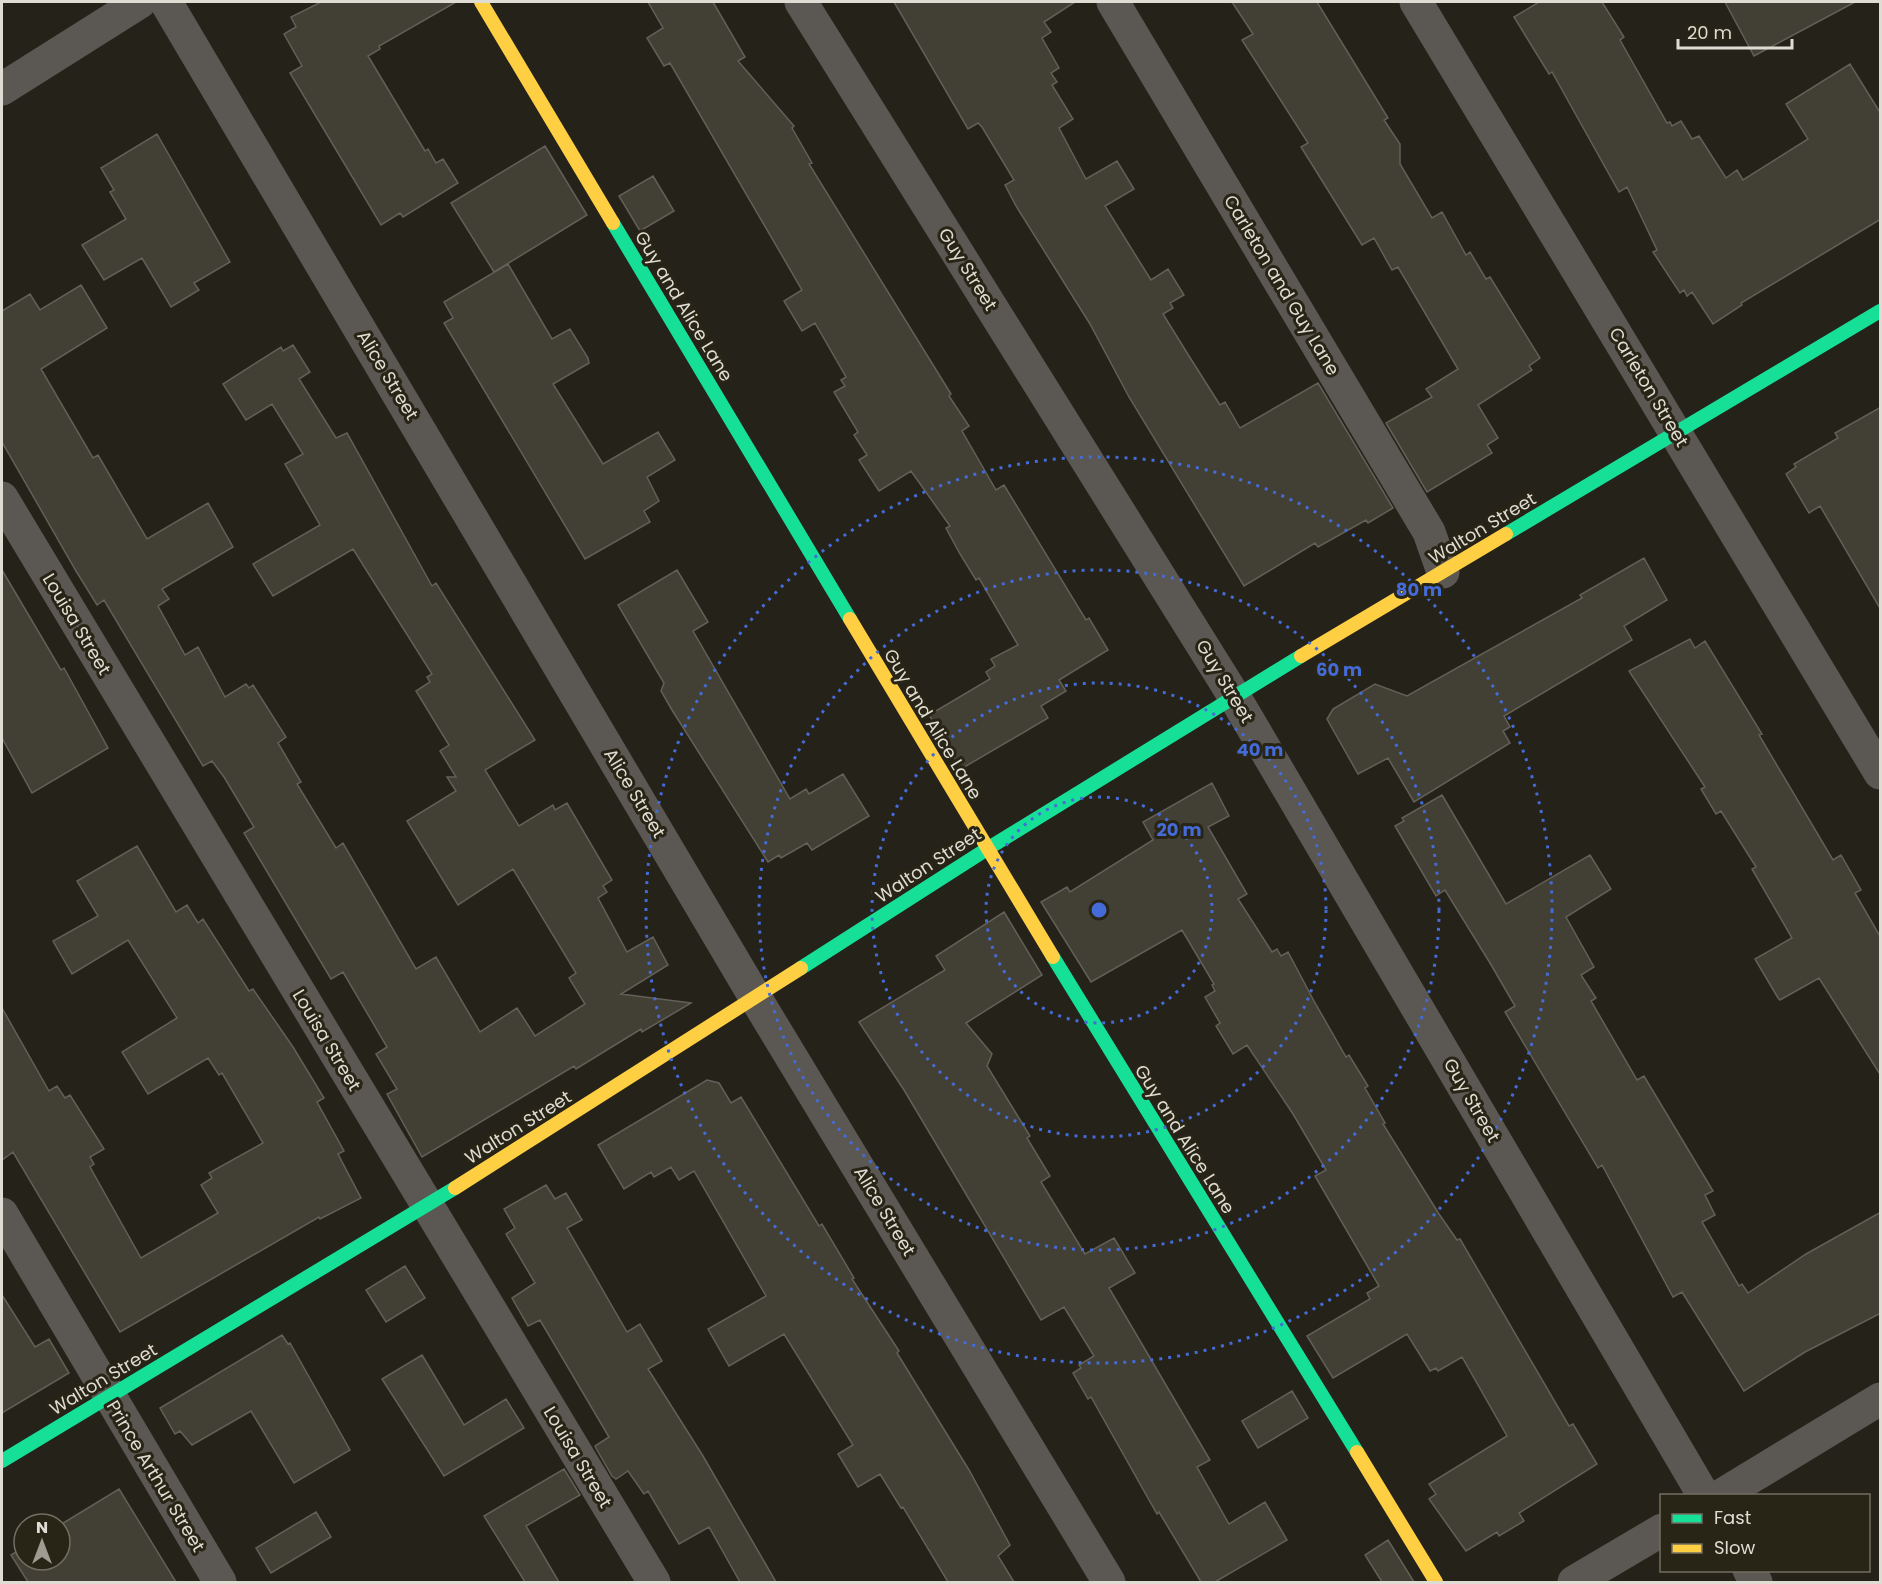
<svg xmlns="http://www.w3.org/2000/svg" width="1882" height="1584" font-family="Poppins,sans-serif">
<rect width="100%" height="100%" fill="#25221a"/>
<!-- building -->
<path fill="#423f35" stroke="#626058" stroke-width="1.5" d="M 321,2 L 456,2 L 379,46 L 380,49 L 368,56 L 425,151 L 428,149 L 436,163 L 443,159 L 458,183 L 403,217 L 400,213 L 381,225 L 290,73 L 302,66 L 284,34 L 296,27 L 291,17 Z
M 648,2 L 713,2 L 745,57 L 738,61 L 794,126 L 792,128 L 812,163 L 809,164 L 951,394 L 949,396 L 969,426 L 962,431 L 996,490 L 1004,485 L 1086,620 L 1089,618 L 1108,650 L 1059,680 L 1066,691 L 1041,706 L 1048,718 L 961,769 L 929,715 L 990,679 L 986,672 L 995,666 L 991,659 L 1018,645 L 979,578 L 976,580 L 960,554 L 946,528 L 950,526 L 911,471 L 879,491 L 859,460 L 867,455 L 854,435 L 858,432 L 834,392 L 845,386 L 841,380 L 846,377 L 815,323 L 802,331 L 784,301 L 802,290 L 670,63 L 664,66 L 647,38 L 663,28 Z
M 894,2 L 1075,2 L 1044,22 L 1051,32 L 1042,38 L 1059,68 L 1051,73 L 1057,82 L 1052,85 L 1073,119 L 1059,128 L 1086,179 L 1117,161 L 1134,189 L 1105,206 L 1151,280 L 1168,269 L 1184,295 L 1170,303 L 1173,308 L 1163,314 L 1189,356 L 1220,405 L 1225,402 L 1240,428 L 1318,383 L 1393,508 L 1368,523 L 1366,520 L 1318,547 L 1315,543 L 1244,586 L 1129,397 L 1090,324 L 1016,206 L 1005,185 L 1014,180 L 982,127 L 978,123 L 968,129 Z
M 1232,2 L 1317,2 L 1388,118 L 1384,120 L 1400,144 L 1400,164 L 1432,218 L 1442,212 L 1466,255 L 1470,252 L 1486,279 L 1490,277 L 1540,358 L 1529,366 L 1532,370 L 1478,405 L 1498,438 L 1487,445 L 1492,453 L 1427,492 L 1386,423 L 1432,397 L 1426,389 L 1458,369 L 1398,267 L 1392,270 L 1374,238 L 1362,245 L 1321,179 L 1301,147 L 1308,143 L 1242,40 L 1253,34 Z
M 1539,2 L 1602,2 L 1624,37 L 1620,40 L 1667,123 L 1670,122 L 1672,126 L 1681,121 L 1692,139 L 1699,136 L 1726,178 L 1737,170 L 1743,180 L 1808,139 L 1786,104 L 1850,64 L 1881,114 L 1881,219 L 1741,303 L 1742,305 L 1713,324 L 1692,292 L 1687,296 L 1684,290 L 1680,293 L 1653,252 L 1657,250 L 1627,187 L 1619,192 L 1552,72 L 1549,74 L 1514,17 Z
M 1725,2 L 1855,2 L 1754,56 Z
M 157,134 L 230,262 L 194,283 L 199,290 L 171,307 L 142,258 L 104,280 L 82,245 L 126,219 L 110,192 L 114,190 L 101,168 Z
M 545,146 L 587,215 L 494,272 L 451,203 Z
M 653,176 L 674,211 L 640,231 L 619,196 Z
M 508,264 L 552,339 L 570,329 L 588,358 L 589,363 L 553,384 L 603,464 L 658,432 L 675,460 L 647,477 L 659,501 L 644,511 L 650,522 L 585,559 L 444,323 L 453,318 L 444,302 Z
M 81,285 L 107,328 L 41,369 L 93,458 L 98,455 L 147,539 L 208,503 L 233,547 L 162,589 L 169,599 L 158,606 L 185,655 L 198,647 L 225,697 L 246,684 L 249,688 L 253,685 L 286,737 L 278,743 L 301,782 L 297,784 L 336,848 L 343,843 L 416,969 L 436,957 L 480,1032 L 517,1008 L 535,1036 L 585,1004 L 569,978 L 576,973 L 513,869 L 458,905 L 407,821 L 456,791 L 447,777 L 456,777 L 440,751 L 449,745 L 416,691 L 430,682 L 427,677 L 432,674 L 353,549 L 273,596 L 253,564 L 320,525 L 285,464 L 303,454 L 272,404 L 246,420 L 223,384 L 281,347 L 283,351 L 293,345 L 310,372 L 299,379 L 336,438 L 347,433 L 432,586 L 436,583 L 535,740 L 485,770 L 519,826 L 553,805 L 555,810 L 567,803 L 612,880 L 603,886 L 607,892 L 598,898 L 627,952 L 653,937 L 668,965 L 621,994 L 691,1003 L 642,1032 L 641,1029 L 576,1069 L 574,1066 L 422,1157 L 387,1094 L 397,1089 L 376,1054 L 387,1047 L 343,972 L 331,979 L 244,833 L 254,827 L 224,777 L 212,761 L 203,766 L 104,600 L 97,605 L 76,571 L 2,442 L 2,311 L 30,294 L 40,310 Z
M 1881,407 L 1881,610 L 1820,506 L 1809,513 L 1786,474 L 1796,467 L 1794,464 L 1838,438 L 1835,433 Z
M 1644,558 L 1667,600 L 1624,626 L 1632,640 L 1504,716 L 1510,727 L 1503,731 L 1510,743 L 1414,802 L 1388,758 L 1358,774 L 1327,719 L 1333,709 L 1375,684 L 1407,696 L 1582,598 L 1580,595 Z
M 2,570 L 61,670 L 64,668 L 108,748 L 32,793 L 2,738 Z
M 677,570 L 708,622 L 693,631 L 790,799 L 806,789 L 809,794 L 843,774 L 869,816 L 812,850 L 807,843 L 781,858 L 779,855 L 768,862 L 672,710 L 661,691 L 664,683 L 618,605 Z
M 1690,639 L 1695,648 L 1705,641 L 1762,734 L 1759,735 L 1833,860 L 1841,855 L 1861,890 L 1855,893 L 1881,938 L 1881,1076 L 1819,978 L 1780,1000 L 1778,998 L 1755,959 L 1792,938 L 1752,869 L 1756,867 L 1721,811 L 1716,814 L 1701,789 L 1705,787 L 1629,671 Z
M 1212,783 L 1229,816 L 1208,827 L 1247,894 L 1238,899 L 1272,952 L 1277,949 L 1281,956 L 1288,952 L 1314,1001 L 1346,1057 L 1349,1055 L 1368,1086 L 1365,1088 L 1385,1123 L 1383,1124 L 1439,1214 L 1457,1240 L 1460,1239 L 1569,1426 L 1573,1424 L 1597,1464 L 1519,1513 L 1524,1521 L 1499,1536 L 1497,1532 L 1466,1551 L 1429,1499 L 1436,1494 L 1429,1484 L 1507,1436 L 1462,1357 L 1438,1371 L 1436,1368 L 1430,1371 L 1407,1334 L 1333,1378 L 1307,1336 L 1370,1299 L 1367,1293 L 1379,1286 L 1315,1176 L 1326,1170 L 1293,1114 L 1247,1045 L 1233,1054 L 1216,1026 L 1220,1023 L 1205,997 L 1215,991 L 1212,985 L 1214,984 L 1182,930 L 1091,982 L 1041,902 L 1067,887 L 1070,892 L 1153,840 L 1143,822 Z
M 1442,795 L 1506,904 L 1590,855 L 1611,889 L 1566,917 L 1594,967 L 1581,975 L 1596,998 L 1591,1001 L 1637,1080 L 1644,1076 L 1713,1191 L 1705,1195 L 1715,1215 L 1702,1222 L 1739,1286 L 1742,1284 L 1748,1293 L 1806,1254 L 1881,1212 L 1881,1313 L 1805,1352 L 1744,1391 L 1682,1292 L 1673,1297 L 1602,1165 L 1598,1168 L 1505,1012 L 1515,1006 L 1490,963 L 1445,890 L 1436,896 L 1395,826 L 1404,821 L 1402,818 Z
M 137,846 L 176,912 L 187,905 L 198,923 L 203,919 L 249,991 L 253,989 L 293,1047 L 324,1098 L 317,1102 L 344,1151 L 338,1154 L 361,1198 L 320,1219 L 319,1217 L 120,1332 L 13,1152 L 2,1160 L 2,1008 L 49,1091 L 57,1086 L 65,1098 L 70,1095 L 104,1149 L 90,1157 L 94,1164 L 90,1167 L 141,1258 L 218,1213 L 201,1185 L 212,1178 L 209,1173 L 263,1143 L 222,1073 L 219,1075 L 208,1058 L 148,1094 L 122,1052 L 177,1018 L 128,940 L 72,974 L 53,941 L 98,916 L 77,881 Z
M 1004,912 L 1042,975 L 966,1023 L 992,1054 L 987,1066 L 1030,1136 L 1027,1138 L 1050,1176 L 1041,1182 L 1085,1254 L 1114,1238 L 1135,1273 L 1109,1288 L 1210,1460 L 1197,1467 L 1229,1524 L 1265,1502 L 1287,1540 L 1215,1582 L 1201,1582 L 1159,1512 L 1157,1514 L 1091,1397 L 1088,1399 L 1073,1373 L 1081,1368 L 1079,1365 L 1094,1356 L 1064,1307 L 1041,1320 L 904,1090 L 859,1022 L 945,970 L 936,956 Z
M 707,1080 L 719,1083 L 731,1103 L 741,1097 L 819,1226 L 822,1224 L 854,1278 L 852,1279 L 899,1351 L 897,1353 L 969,1470 L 1010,1545 L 998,1556 L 1014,1582 L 948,1582 L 903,1507 L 901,1508 L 880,1474 L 858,1487 L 838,1454 L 853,1445 L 784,1334 L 729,1366 L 708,1329 L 766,1296 L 694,1171 L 679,1180 L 671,1167 L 654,1177 L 651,1172 L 624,1189 L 598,1145 Z
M 546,1185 L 555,1199 L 566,1193 L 582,1220 L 567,1228 L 627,1332 L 640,1324 L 662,1361 L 648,1369 L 703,1456 L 776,1582 L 740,1582 L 709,1527 L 679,1544 L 648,1491 L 644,1494 L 628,1471 L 616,1479 L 612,1476 L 597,1450 L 595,1446 L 609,1437 L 540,1320 L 528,1326 L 512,1298 L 535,1283 L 506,1234 L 515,1228 L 504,1209 Z
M 405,1266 L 425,1298 L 386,1322 L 366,1290 Z
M 2,1295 L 35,1347 L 49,1339 L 69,1373 L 2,1413 Z
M 282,1335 L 288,1344 L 290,1343 L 350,1450 L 294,1483 L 251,1411 L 192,1445 L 180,1431 L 175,1434 L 160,1408 Z
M 422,1355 L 464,1425 L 506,1399 L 524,1428 L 444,1476 L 382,1379 Z
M 1292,1391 L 1308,1418 L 1258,1448 L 1242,1421 Z
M 564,1469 L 580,1495 L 526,1526 L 559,1582 L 525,1582 L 484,1516 Z
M 119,1489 L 176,1582 L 28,1582 L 11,1555 L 24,1547 L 24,1560 L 60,1560 L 60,1525 Z
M 316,1512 L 331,1537 L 271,1573 L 256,1548 Z
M 1388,1540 L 1414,1582 L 1382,1582 L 1365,1555 Z"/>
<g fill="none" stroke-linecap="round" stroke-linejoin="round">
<!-- street -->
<path stroke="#5b5853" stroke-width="33" d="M 166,2 L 755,997 L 1109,1582
M 801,2 L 1234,696 L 1704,1496
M 1113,2 L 1429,532 L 1443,572
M 1416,2 L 1880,773
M 2,89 L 140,2
M 2,498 L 654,1582
M 2,1214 L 220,1582
M 1720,1496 L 1880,1399
M 1749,1570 L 1756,1582
M 1574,1582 L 1662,1530"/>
<!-- fast -->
<path stroke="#16e098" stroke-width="14" d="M 613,223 L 850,619
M 1506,534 L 1880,311
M 1053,957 L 1357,1452
M 801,968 L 987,849 L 1301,656
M 2,1461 L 455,1188"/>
<!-- slow -->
<path stroke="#ffcf43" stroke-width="14" d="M 481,2 L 613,223
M 850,619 L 1053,957
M 1301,656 L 1506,534
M 455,1188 L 801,968
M 1357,1452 L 1436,1582"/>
</g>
<!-- distance rings -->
<g fill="none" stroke="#446bd7" stroke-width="3" stroke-dasharray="3 6">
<circle cx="1099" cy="910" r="113"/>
<circle cx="1099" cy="910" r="227"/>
<circle cx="1099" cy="910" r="340"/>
<circle cx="1099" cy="910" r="453"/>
</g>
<g text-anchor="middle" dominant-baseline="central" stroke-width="6" stroke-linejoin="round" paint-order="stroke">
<!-- street labels -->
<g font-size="18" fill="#dfddd3" stroke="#292516">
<text transform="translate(968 269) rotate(58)">Guy Street</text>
<text transform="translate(1282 285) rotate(59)">Carleton and Guy Lane</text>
<text transform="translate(684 306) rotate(59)">Guy and Alice Lane</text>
<text transform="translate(388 375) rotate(59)">Alice Street</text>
<text transform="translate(1649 387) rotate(59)">Carleton Street</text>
<text transform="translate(1482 528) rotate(-31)">Walton Street</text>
<text transform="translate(77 624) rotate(59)">Louisa Street</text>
<text transform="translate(1225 681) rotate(59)">Guy Street</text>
<text transform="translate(933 724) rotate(59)">Guy and Alice Lane</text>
<text transform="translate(635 793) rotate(59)">Alice Street</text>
<text transform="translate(928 865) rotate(-33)">Walton Street</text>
<text transform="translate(327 1040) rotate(59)">Louisa Street</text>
<text transform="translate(1472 1100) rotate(60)">Guy Street</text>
<text transform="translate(518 1127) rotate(-32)">Walton Street</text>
<text transform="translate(1185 1139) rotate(58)">Guy and Alice Lane</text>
<text transform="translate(885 1211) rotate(59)">Alice Street</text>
<text transform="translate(103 1379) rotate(-31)">Walton Street</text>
<text transform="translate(578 1457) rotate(59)">Louisa Street</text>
<text transform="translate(156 1476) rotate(59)">Prince Arthur Street</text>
</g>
</g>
<circle cx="1099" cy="910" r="9" fill="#446bd7" stroke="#292516" stroke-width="3"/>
<g font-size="18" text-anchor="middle" font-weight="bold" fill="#446bd7" stroke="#292516" stroke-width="6" stroke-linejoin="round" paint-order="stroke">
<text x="1419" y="596">80 m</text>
<text x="1339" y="676">60 m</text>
<text x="1260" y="756">40 m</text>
<text x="1179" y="836">20 m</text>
</g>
<!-- border -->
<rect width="1882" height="1584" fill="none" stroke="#dfddd3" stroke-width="6"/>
<!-- legend -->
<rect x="1660" y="1494" width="210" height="78" fill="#292516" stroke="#726f62" stroke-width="1.5"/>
<rect x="1672" y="1514" width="30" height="9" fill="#16e098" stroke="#726f62" stroke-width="1.5"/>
<text x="1714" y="1524" font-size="18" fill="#dfddd3">Fast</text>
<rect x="1672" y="1544" width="30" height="9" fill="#ffcf43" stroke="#726f62" stroke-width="1.5"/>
<text x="1714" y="1554" font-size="18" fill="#dfddd3">Slow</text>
<!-- north arrow -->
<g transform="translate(42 1542)"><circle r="28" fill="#292516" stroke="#726f62" stroke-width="1.5"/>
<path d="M0-4.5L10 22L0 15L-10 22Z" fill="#9e9c92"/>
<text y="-9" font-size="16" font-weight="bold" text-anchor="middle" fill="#dfddd3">N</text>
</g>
<!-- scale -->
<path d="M1678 39v9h114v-9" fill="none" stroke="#dfddd3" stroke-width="3"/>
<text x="1687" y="39" font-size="18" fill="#dfddd3" stroke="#292516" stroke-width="4.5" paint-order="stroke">20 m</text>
</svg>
